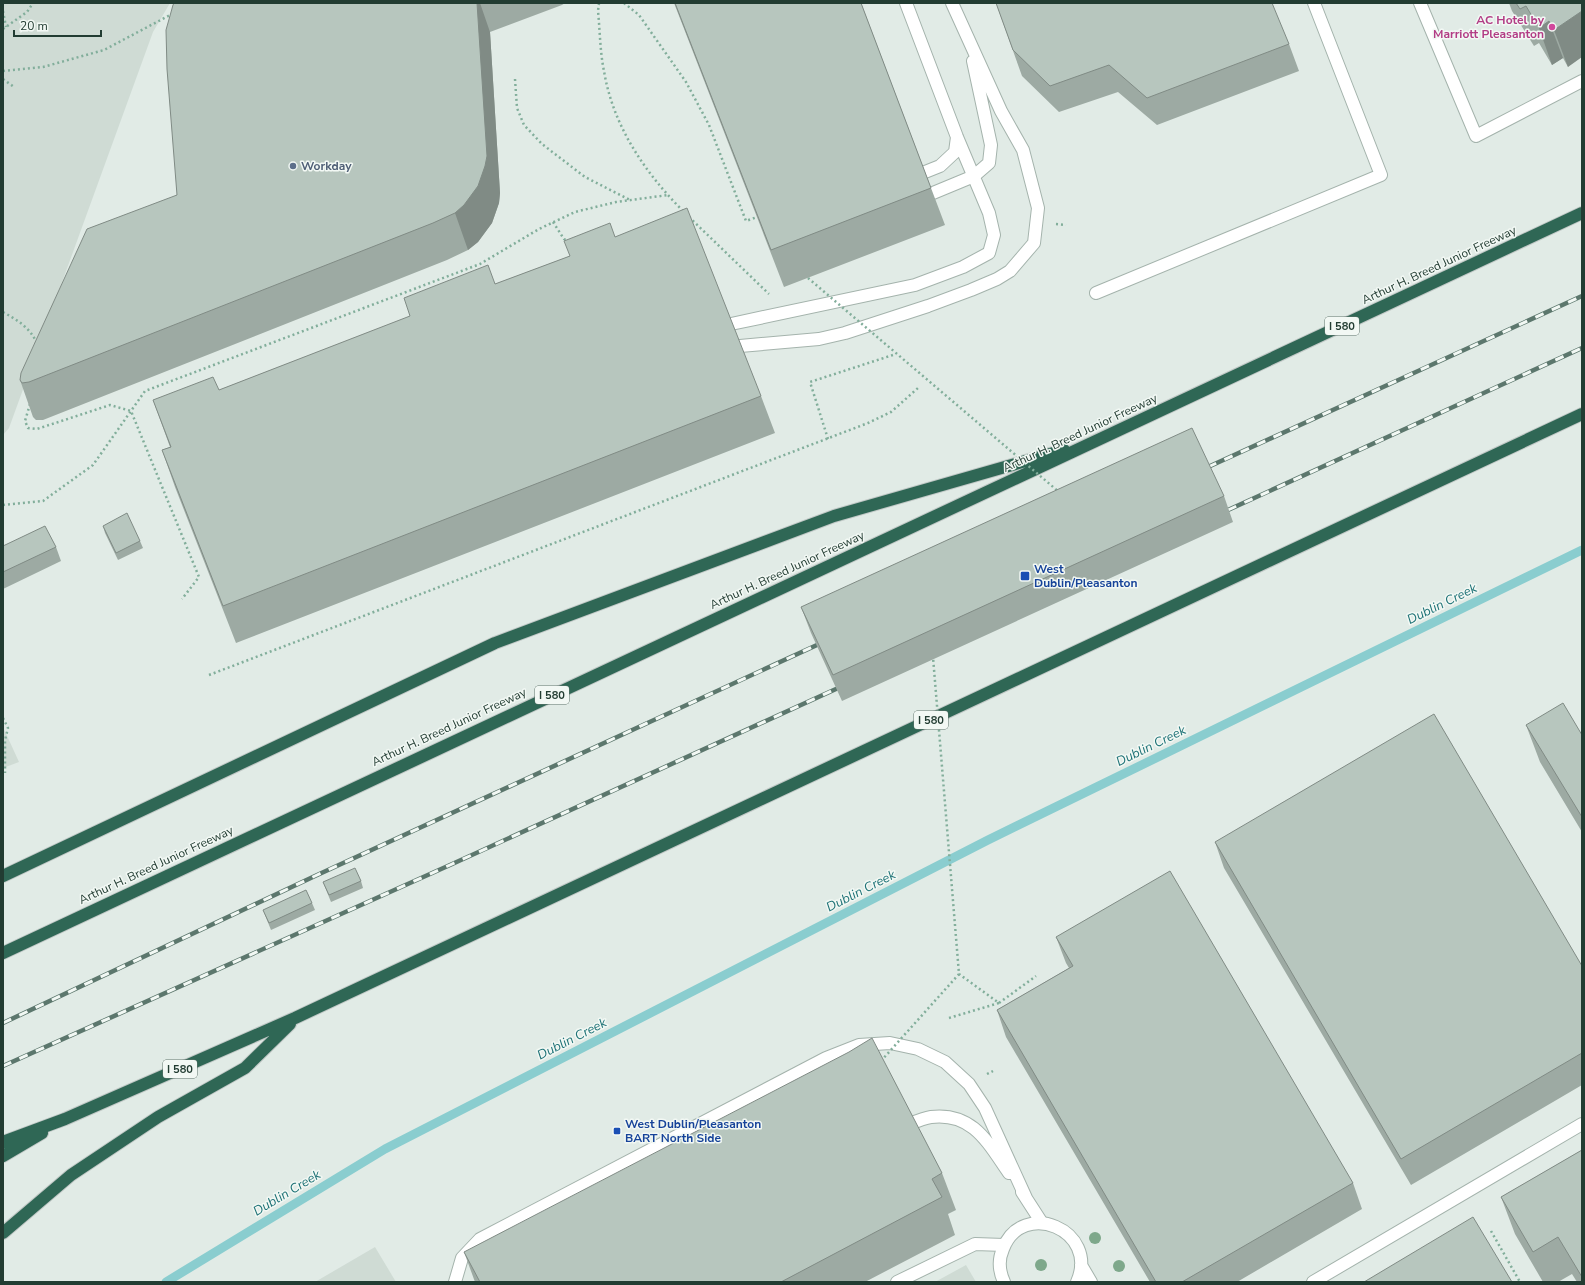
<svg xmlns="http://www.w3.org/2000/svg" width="1585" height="1285" font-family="'Nunito Sans',sans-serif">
<rect width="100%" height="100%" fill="#e1ebe6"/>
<!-- built -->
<path fill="#cfdbd4" d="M 3,3 L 170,3 L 153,32 L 9,428 L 3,435 Z
M 3,727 L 19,762 L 3,768 Z
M 375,1247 L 396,1282 L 315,1282 Z
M 966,1265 L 976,1282 L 935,1282 Z"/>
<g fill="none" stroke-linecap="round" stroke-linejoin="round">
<!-- stream -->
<path stroke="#8acdcf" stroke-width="9" d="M 166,1282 L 385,1149 L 988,840 L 1582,550"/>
<defs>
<path id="service" d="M 1420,3 L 1476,136 L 1582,81
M 925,172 L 940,166 L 955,152 L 957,137
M 933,193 L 974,176 L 989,163 L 991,145 L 973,61
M 1096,293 L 1381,175 L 1314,3
M 731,324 L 915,285 L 963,267 L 989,253 L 994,235 L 989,213 L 957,137 L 906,3
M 740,346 L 819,339 L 845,333 L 928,306 L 971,290 L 997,279 L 1010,271 L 1034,243 L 1038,208 L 1023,150 L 1001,111 L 952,3
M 910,1124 C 917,1121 924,1118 931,1117 C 973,1112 988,1143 1009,1173
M 1022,1192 L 1042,1223
M 455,1282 L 462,1258 L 480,1239 L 826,1058 L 859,1045 L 890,1043 L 918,1049 L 945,1062 L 969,1084 L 985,1108 L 1026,1198
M 897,1282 L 975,1244 L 1004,1245
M 1313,1282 L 1582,1124"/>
<path id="minor" d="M 1081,1265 L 1091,1282
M 1004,1282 C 999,1271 998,1260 1003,1249 C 1022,1198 1100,1230 1077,1282"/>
<path id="motorway" d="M 3,876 L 495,643 L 834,516 L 1064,450
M 3,953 L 1582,213
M 3,1142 L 65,1119 L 295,1018 L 1582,414
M 3,1156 L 42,1133
M 3,1233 L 71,1175 L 158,1117 L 245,1068 L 290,1024"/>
</defs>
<!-- service casing -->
<use href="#service" stroke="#a4b3ac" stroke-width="14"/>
<!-- minor casing -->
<use href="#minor" stroke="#a4b3ac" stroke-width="14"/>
<!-- motorway casing -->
<use href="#motorway" stroke="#c1c8c6" stroke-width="14"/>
<!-- path -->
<path stroke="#82ae9b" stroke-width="2.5" stroke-dasharray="2 3" stroke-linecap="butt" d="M 599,3 L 598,11 C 600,31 600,52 604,71 C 613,126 645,173 684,212
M 624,3 L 639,15 L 686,82 L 709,125 L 746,221 L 757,217
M 3,11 L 6,27
M 3,29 L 27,12 L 33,3
M 3,71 L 43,67 L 104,50 L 172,14
M 3,79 L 14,87
M 515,79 L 517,108 L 524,125 L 542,144 L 585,177 L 630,200
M 689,217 L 769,294
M 553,222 L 564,239 L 569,242
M 1056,224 L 1066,225
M 3,312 C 17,320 31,328 37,344
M 30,404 L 25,421 L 28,428 L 37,429 L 110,405 L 131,411 L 199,577 L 182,599
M 828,439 L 810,382 L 896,354
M 3,505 L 43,501 L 93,465 L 145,391 L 480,264 L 539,229 L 575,212 L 616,202 L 668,195
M 209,675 L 868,423 L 891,412 L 918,388
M 3,718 L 8,728 L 5,740 L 5,773
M 999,1003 L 1036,976
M 949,1018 L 999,1003 L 959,974
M 987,1074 L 993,1071
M 1491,1231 L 1520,1282"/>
<!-- service -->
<use href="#service" stroke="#fff" stroke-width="12"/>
<!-- minor -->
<use href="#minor" stroke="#fff" stroke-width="12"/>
<!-- motorway -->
<use href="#motorway" stroke="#2f6755" stroke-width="12"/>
<defs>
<path id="rail" d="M 1208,467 L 1582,296
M 1228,510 L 1582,348
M 3,1023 L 315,876 L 817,645
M 3,1066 L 450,865 L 836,689"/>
</defs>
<!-- rail casing -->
<use href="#rail" stroke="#5c776d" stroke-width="4.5"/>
<!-- rail -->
<use href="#rail" stroke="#f2f8f4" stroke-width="3" stroke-dasharray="9" stroke-linecap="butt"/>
<!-- path-bridge -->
<path stroke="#82ae9b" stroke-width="2.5" stroke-dasharray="2 3" stroke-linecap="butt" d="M 808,278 L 1059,492
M 881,1061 L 959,974 L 933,657"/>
</g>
<!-- trees -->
<g fill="#7ea88b">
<circle cx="1095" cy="1238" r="6"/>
<circle cx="1041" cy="1265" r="6"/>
<circle cx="1119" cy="1266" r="6"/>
</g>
<!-- wall -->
<path fill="#9daaa3" d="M 174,3 L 565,3 L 562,5 L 490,32 L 500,193 L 499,203 L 492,223 L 478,242 L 468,250 L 447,260 L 43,420 L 36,420 L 33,417 L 20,380 L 177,195 Z
M 674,3 L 861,3 L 945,225 L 784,287 Z
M 996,3 L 1289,44 L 1299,71 L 1157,125 L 1118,92 L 1059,112 L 1022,76 Z
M 1509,3 L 1582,3 L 1568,67 L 1563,58 L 1552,65 L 1539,43 L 1534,46 L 1512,11 Z
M 615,237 L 761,396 L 775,433 L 236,643 L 175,487 L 162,450 L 170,447 L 153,400 L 219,390 L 495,284 L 570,256 Z
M 1224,496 L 1233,522 L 842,701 L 811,633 L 801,607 Z
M 103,526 L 140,541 L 143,548 L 118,560 L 105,533 Z
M 3,546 L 56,547 L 61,561 L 3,589 Z
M 1526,725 L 1582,735 L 1582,832 L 1540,762 Z
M 1215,842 L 1582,966 L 1582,1085 L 1411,1185 L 1224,868 Z
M 361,881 L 363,888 L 331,902 L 323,882 Z
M 312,903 L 315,910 L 271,930 L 263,910 Z
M 1056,937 L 1353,1183 L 1362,1209 L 1237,1282 L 1150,1282 L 1006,1037 L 997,1010 L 1069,968 L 1066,963 Z
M 1582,1150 L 1582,1282 L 1577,1282 L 1572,1274 L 1558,1282 L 1543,1282 L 1515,1234 L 1501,1197 Z
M 942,1173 L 956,1210 L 948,1214 L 955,1235 L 865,1282 L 475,1282 L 464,1252 Z"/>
<!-- shaded-wall -->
<path fill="#808b85" d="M 477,3 L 480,3 L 490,32 L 500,193 L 499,203 L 492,223 L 478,242 L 468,250 L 455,213 Z
M 1582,11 L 1582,57 L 1568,67 L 1554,30 Z
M 1549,21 L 1563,58 L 1552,65 L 1539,28 Z"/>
<!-- building -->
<path fill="#b7c6be" stroke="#808b85" d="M 174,3 L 477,3 L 487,156 L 485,166 L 478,186 L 464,205 L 455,213 L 433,223 L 29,382 L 22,383 L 20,380 L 21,373 L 87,229 L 177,195 L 167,69 L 166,30 L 173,5 Z
M 675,3 L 861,3 L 931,188 L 771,250 Z
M 996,3 L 1272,3 L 1289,44 L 1147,98 L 1109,65 L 1050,86 L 1013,50 Z
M 1516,3 L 1582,3 L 1582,11 L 1554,30 L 1549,21 L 1539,28 L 1526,6 L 1520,9 Z
M 687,208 L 761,396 L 223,606 L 162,450 L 171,447 L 153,400 L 213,377 L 219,390 L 410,316 L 404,298 L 488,265 L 495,284 L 570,256 L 564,241 L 610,223 L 615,237 Z
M 1192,428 L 1224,496 L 833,675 L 801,607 Z
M 127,513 L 140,541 L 116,553 L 103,526 Z
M 45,526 L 56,547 L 3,572 L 3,546 Z
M 1563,703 L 1582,735 L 1582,817 L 1526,725 Z
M 1434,714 L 1582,966 L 1582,1053 L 1401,1159 L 1215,842 Z
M 355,868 L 361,881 L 329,895 L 323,882 Z
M 1170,871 L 1353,1183 L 1182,1282 L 1156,1282 L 997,1010 L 1073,966 L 1056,937 Z
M 306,890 L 312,903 L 269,923 L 263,910 Z
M 872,1038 L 942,1173 L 932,1179 L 942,1197 L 781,1282 L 480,1282 L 464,1252 L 849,1052 Z
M 1582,1150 L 1582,1277 L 1558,1237 L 1533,1252 L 1501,1197 Z
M 1473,1217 L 1512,1282 L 1364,1282 Z"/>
<!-- markers -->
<circle fill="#d1479c" stroke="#f2f8f4" stroke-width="1.5" cx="1552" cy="27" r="4"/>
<circle fill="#5c6f8a" stroke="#f2f8f4" stroke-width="1.5" cx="293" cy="166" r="4"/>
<g fill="#1a4fb4" stroke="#f2f8f4" stroke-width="1.5">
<rect x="1020" y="571" width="10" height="10" rx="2"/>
<rect x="613" y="1127" width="8" height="8" rx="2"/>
</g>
<g text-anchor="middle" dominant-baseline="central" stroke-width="3" stroke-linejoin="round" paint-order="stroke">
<!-- shield labels -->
<g fill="#f2f8f4" stroke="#60746c" stroke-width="1">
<rect x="1325" y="317" width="34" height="18" rx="3"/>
<rect x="535" y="686" width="34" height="18" rx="3"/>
<rect x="914" y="711" width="34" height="18" rx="3"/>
<rect x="163" y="1060" width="34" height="18" rx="3"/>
</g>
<g font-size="11" font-weight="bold" fill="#223c32">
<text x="1342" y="326">I 580</text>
<text x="552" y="695">I 580</text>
<text x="931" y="720">I 580</text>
<text x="180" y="1069">I 580</text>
</g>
<!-- hotel labels -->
<g font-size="12" font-weight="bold" fill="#b23c85" stroke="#f2f8f4" text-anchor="end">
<text x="1544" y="20">AC Hotel by<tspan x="1544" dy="14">Marriott Pleasanton</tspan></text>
</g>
<!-- service labels -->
<g font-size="12" font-weight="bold" fill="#4e5e75" stroke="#f2f8f4" text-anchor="start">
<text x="301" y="166">Workday</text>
</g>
<!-- street labels -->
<g font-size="12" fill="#223c32" stroke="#f2f8f4">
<text transform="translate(1439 265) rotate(-25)">Arthur H. Breed Junior Freeway</text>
<text transform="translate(1080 433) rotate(-25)">Arthur H. Breed Junior Freeway</text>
<text transform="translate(787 570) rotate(-25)">Arthur H. Breed Junior Freeway</text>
<text transform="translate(449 727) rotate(-25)">Arthur H. Breed Junior Freeway</text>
<text transform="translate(156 865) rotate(-25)">Arthur H. Breed Junior Freeway</text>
</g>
<!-- transit labels -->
<g font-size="12" font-weight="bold" fill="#164399" stroke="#f2f8f4" text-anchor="start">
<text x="1034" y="569">West<tspan x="1034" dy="14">Dublin/Pleasanton</tspan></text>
<text x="625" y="1124">West Dublin/Pleasanton<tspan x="625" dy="14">BART North Side</tspan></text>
</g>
<!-- water labels -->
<g font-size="13" font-style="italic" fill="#1e7276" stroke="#f2f8f4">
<text transform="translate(1442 604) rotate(-26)">Dublin Creek</text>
<text transform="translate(1151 746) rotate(-26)">Dublin Creek</text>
<text transform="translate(861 891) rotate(-27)">Dublin Creek</text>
<text transform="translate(572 1039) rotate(-27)">Dublin Creek</text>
<text transform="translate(287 1193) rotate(-31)">Dublin Creek</text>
</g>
</g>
<!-- border -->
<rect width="1585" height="1285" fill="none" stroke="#223c32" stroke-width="8"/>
<!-- scale -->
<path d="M14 30v6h87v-6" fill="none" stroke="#223c32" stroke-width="2"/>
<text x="20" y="30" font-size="12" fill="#223c32" stroke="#f2f8f4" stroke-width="3" paint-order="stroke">20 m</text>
</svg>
